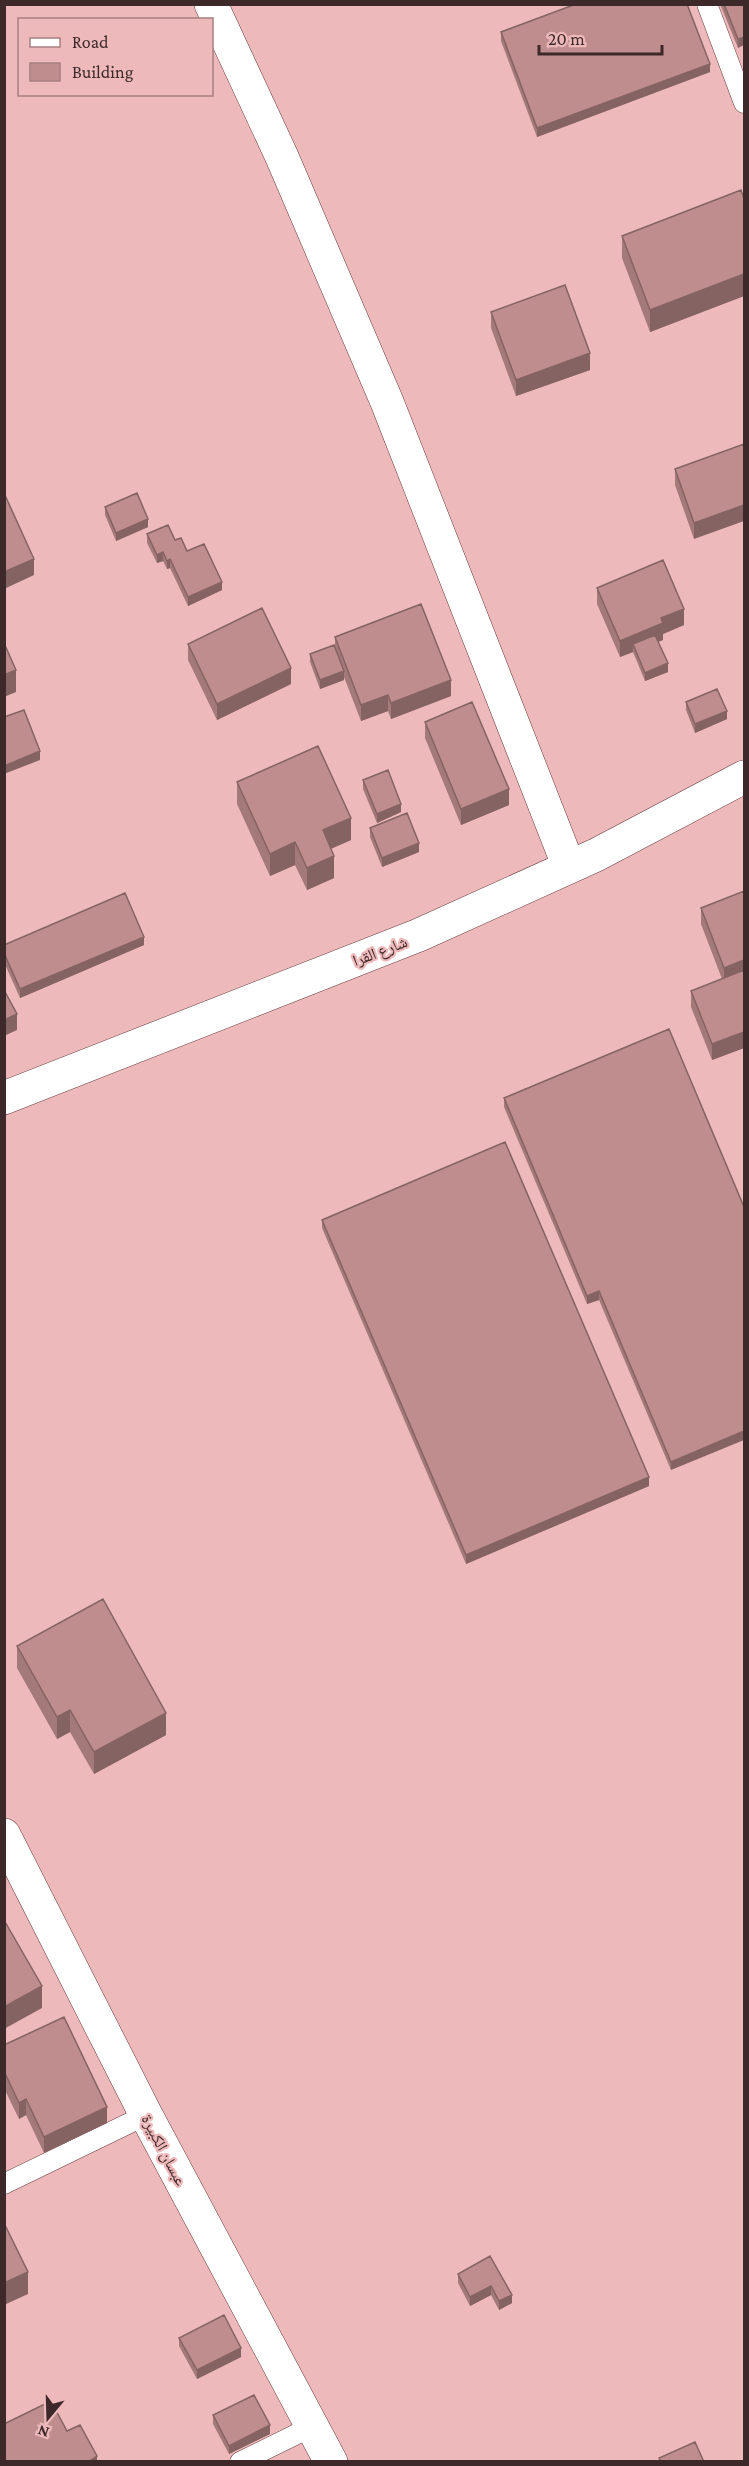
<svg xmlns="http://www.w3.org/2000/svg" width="749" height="2466" font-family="'Crimson Pro','Noto Naskh Arabic',serif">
<rect width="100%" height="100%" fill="#eeb9ba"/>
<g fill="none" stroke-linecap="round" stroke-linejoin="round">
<defs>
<path id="lane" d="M 707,4 L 744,103
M 4,2184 L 146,2115
M 240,2462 L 311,2427"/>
<path id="street" d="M 211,4 L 282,157 L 387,402 L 569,867
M 4,1098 L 419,935 L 596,855 L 744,777"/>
<path id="secondary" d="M 4,1835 L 146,2115 L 331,2462"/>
</defs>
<!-- lane casing -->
<use href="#lane" stroke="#693d40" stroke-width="21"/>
<!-- street casing -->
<use href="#street" stroke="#693d40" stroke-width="34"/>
<!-- secondary casing -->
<use href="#secondary" stroke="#693d40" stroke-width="34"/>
<!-- lane -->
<use href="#lane" stroke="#fff" stroke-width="20"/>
<!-- street -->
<use href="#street" stroke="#fff" stroke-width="33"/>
<!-- secondary -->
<use href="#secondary" stroke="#fff" stroke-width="33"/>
</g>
<!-- wall -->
<path fill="#a4797a" d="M 720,4 L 744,4 L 738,48 Z
M 501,32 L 710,72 L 537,137 L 501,41 Z
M 744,199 L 744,296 L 650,332 L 622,258 L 622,236 Z
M 491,312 L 590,370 L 516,396 L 491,328 Z
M 744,444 L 694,539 L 675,485 L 675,469 Z
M 105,507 L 148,527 L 116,541 L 105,515 Z
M 147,534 L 175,540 L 187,551 L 222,590 L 188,606 L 170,568 L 167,569 L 163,561 L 157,563 L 147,543 Z
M 597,588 L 684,625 L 663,634 L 663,640 L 658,641 L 668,672 L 645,681 L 633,652 L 620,657 L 597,604 Z
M 335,637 L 451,696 L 391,719 L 388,711 L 361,721 L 344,677 L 344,680 L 320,689 L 310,662 L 310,654 L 335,647 Z
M 188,644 L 291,684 L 217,720 L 188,660 Z
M 686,702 L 727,719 L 695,733 L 686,710 Z
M 425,722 L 509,805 L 461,825 L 425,738 Z
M 363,780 L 401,812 L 377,823 L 363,789 Z
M 237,782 L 351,840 L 331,849 L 334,878 L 307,890 L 295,865 L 270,876 L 237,804 Z
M 370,828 L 419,852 L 382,867 L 370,837 Z
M 744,891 L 744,1048 L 712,1060 L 691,1007 L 691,991 L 722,979 L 701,924 L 701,908 Z
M 4,945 L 144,945 L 20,998 L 4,962 Z
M 504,1098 L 744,1207 L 671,1470 L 599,1300 L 587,1304 L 504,1107 Z
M 322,1220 L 649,1486 L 466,1564 L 322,1228 Z
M 17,1646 L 166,1735 L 94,1774 L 70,1732 L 57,1739 L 17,1668 Z
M 4,2045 L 107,2123 L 44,2153 L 26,2115 L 19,2119 L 4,2088 Z
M 490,2256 L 512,2303 L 499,2310 L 491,2295 L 470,2306 L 458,2283 L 458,2274 Z
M 179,2338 L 241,2357 L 197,2379 L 179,2346 Z
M 213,2415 L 270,2434 L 229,2454 L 213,2424 Z"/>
<!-- shaded-wall -->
<path fill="#866363" d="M 744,37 L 744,45 L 738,48 L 738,39 Z
M 710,64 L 710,72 L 537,137 L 537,128 Z
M 744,274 L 744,296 L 650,332 L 650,310 Z
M 590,353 L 590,370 L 516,396 L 516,380 Z
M 744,505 L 744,521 L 694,539 L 694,523 Z
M 148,519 L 148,527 L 116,541 L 116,533 Z
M 163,552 L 163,561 L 157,563 L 157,555 Z
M 34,559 L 34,575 L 4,589 L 4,572 Z
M 170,559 L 170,568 L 167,569 L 167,561 Z
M 222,582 L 222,590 L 188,606 L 188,597 Z
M 684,609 L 684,625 L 663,634 L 663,640 L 636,651 L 633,644 L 633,652 L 620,657 L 620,641 L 661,618 Z
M 668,663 L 668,672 L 645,681 L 645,673 Z
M 291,668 L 291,684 L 217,720 L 217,704 Z
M 16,670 L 16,692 L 4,697 L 4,675 Z
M 344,671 L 344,680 L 320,689 L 320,680 Z
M 451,680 L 451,696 L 391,719 L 391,703 Z
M 388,695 L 388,711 L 361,721 L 361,705 Z
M 727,711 L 727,719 L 695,733 L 695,724 Z
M 40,751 L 40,760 L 4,774 L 4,766 Z
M 509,789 L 509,805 L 461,825 L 461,809 Z
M 401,804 L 401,812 L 377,823 L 377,814 Z
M 351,818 L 351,840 L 323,852 L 323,830 Z
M 295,842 L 295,865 L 270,876 L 270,854 Z
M 419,843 L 419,852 L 382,867 L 382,858 Z
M 334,856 L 334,878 L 307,890 L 307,868 Z
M 144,937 L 144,945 L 20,998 L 20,989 Z
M 744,960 L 744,976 L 724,984 L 724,968 Z
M 17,1014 L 17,1030 L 4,1036 L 4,1020 Z
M 744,1032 L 744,1048 L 712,1060 L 712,1044 Z
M 599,1291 L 599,1300 L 587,1304 L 587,1296 Z
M 744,1431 L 744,1440 L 671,1470 L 671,1462 Z
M 649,1477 L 649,1486 L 466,1564 L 466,1555 Z
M 70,1710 L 70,1732 L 57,1739 L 57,1717 Z
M 166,1713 L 166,1735 L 94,1774 L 94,1752 Z
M 42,1986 L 42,2008 L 4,2029 L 4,2007 Z
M 26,2099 L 26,2115 L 19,2119 L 19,2103 Z
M 107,2107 L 107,2123 L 44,2153 L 44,2137 Z
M 28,2272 L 28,2294 L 4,2305 L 4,2283 Z
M 491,2286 L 491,2295 L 470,2306 L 470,2297 Z
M 512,2295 L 512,2303 L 499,2310 L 499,2301 Z
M 241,2348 L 241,2357 L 197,2379 L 197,2370 Z
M 270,2425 L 270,2434 L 229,2454 L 229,2446 Z
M 97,2456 L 97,2462 L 88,2462 Z"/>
<!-- building -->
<path fill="#bf8d8e" stroke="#866363" stroke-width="1.5" d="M 576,4 L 687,4 L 710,64 L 537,128 L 501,32 Z
M 724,4 L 744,4 L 744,37 L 738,39 Z
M 741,190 L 744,199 L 744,274 L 650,310 L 622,236 Z
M 565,285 L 590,353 L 516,380 L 491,312 Z
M 744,444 L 744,505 L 694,523 L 675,469 Z
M 4,493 L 34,559 L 4,572 Z
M 137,493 L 148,519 L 116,533 L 105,507 Z
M 168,525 L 175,540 L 181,538 L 187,551 L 204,544 L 222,582 L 188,597 L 170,559 L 167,561 L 163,552 L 157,555 L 147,534 Z
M 663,560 L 684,609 L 661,618 L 663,623 L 620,641 L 597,588 Z
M 421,604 L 451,680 L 391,703 L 388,695 L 361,705 L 335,637 Z
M 262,608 L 291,668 L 217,704 L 188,644 Z
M 655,635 L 668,663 L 645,673 L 633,644 Z
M 4,643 L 16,670 L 4,675 Z
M 334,645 L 344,671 L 320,680 L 310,654 Z
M 717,689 L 727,711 L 695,724 L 686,702 Z
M 472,702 L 509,789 L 461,809 L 425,722 Z
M 24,710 L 40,751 L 4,766 L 4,717 Z
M 318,746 L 351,818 L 323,830 L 334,856 L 307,868 L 295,842 L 270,854 L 237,782 Z
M 388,770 L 401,804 L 377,814 L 363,780 Z
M 407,813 L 419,843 L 382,858 L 370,828 Z
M 744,891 L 744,960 L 724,968 L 701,908 Z
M 125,893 L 144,937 L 20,989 L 4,953 L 4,945 Z
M 744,970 L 744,1032 L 712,1044 L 691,991 Z
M 4,990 L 17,1014 L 4,1020 Z
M 669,1029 L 744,1207 L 744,1431 L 671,1462 L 599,1291 L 587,1296 L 504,1098 Z
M 505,1142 L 649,1477 L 466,1555 L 322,1220 Z
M 103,1599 L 166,1713 L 94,1752 L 70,1710 L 57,1717 L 17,1646 Z
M 4,1920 L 42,1986 L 4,2007 Z
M 64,2017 L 107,2107 L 44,2137 L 26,2099 L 19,2103 L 4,2071 L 4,2045 Z
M 4,2223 L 28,2272 L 4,2283 Z
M 490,2256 L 512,2295 L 499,2301 L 491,2286 L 470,2297 L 458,2274 Z
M 224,2315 L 241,2348 L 197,2370 L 179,2338 Z
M 254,2395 L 270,2425 L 229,2446 L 213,2415 Z
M 51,2401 L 67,2431 L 80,2425 L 97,2456 L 88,2462 L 4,2462 L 4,2424 Z
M 695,2442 L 704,2462 L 661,2462 L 659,2458 Z"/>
<g text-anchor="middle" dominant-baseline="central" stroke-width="4.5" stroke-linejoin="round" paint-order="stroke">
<!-- street labels -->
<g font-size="16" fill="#3e292a" stroke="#eeb9ba">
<text transform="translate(380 951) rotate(-21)">شارع القرا</text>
<text transform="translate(164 2150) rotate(62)">عبسان الكبيرة</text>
</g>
</g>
<!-- border -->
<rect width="749" height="2466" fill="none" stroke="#3e292a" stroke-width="12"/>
<!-- legend -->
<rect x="18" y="18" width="195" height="78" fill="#eeb9ba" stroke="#a87f80" stroke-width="1.5"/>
<rect x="30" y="38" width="30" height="9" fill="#ffffff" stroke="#a87f80" stroke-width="1.5"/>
<text x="72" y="48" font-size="18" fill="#3e292a">Road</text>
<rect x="30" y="63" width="30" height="18" fill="#bf8d8e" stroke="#a87f80" stroke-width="1.5"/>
<text x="72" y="78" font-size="18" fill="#3e292a">Building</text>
<!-- north arrow -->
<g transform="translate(48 2418) rotate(199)" stroke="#eeb9ba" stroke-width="4.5" paint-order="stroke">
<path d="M0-4.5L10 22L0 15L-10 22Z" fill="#3e292a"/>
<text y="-9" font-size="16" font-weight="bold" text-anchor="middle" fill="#3e292a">N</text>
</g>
<!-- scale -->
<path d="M539 45v9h123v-9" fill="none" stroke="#3e292a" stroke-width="3"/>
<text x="548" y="45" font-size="18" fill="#3e292a" stroke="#eeb9ba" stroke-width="4.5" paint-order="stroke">20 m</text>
</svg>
